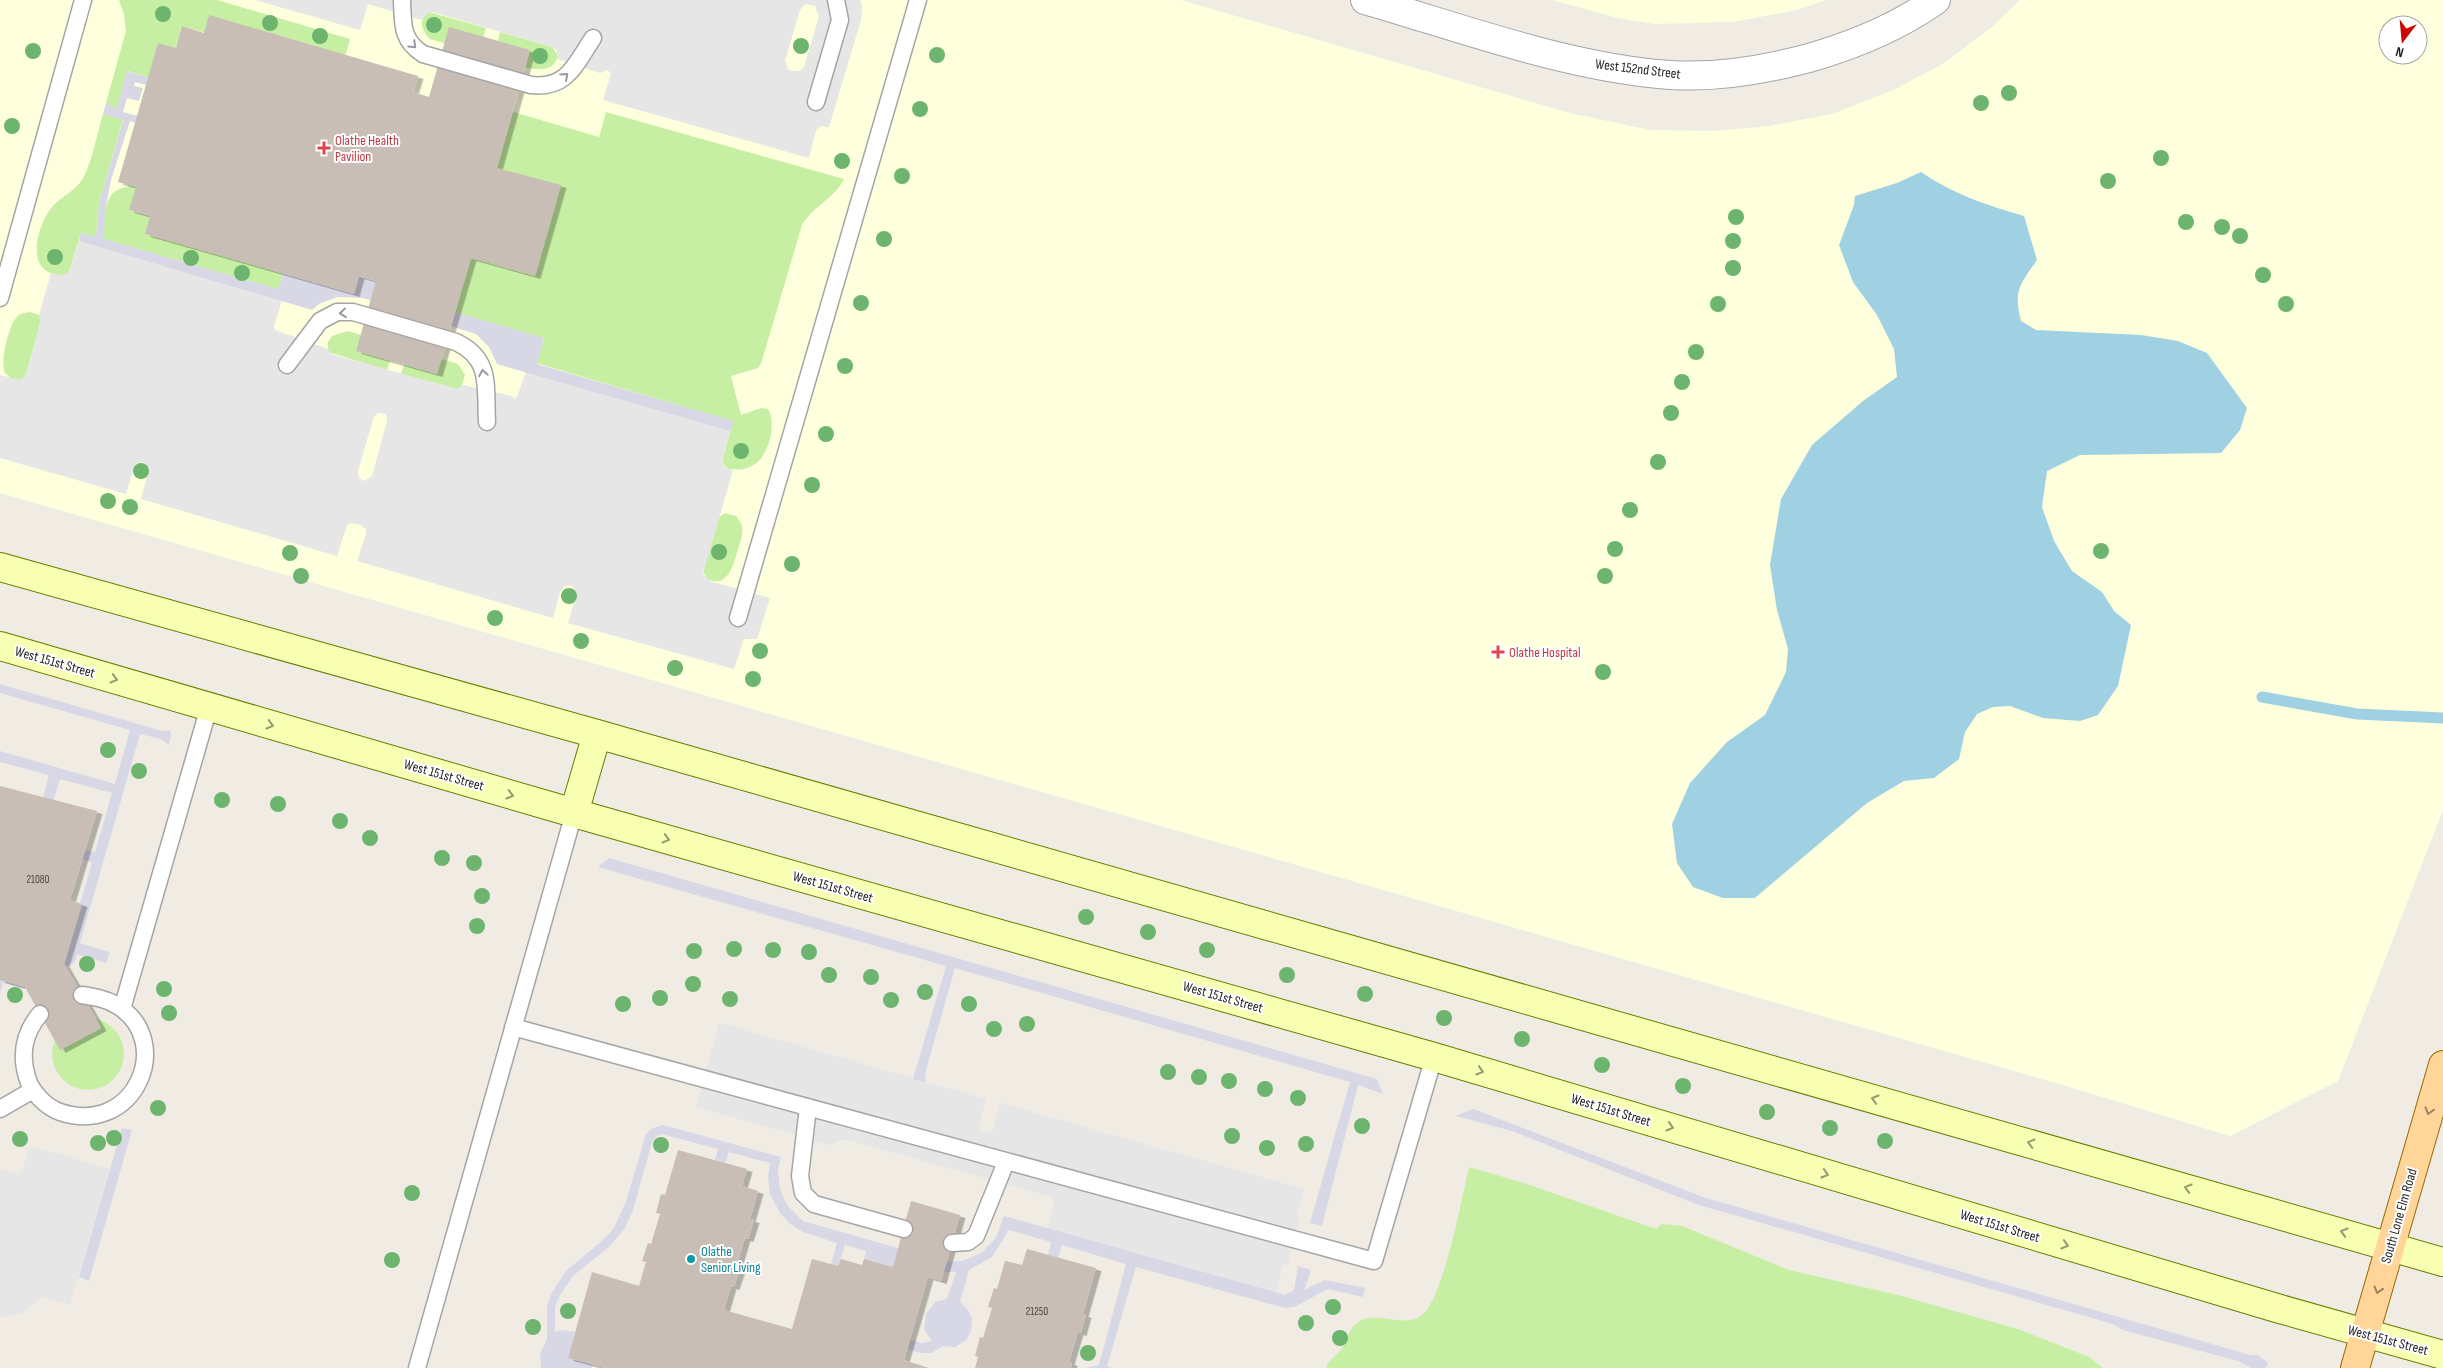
<svg xmlns="http://www.w3.org/2000/svg" width="2443" height="1368" font-family="'Sofia Sans Condensed',sans-serif">
<defs>
<filter id="shadow"><feDropShadow dx="5.5" dy="3" stdDeviation="0" flood-color="#0004"/></filter>
</defs>
<rect width="100%" height="100%" fill="#f0ece3"/>
<!-- education -->
<path fill="#feffdd" fill-rule="evenodd" d="M 0,0 L 1181,0 L 1570,113 L 1650,130 L 1713,131 L 1769,126 L 1832,114 L 1893,90 L 1941,65 L 1993,26 L 2020,0 L 2443,0 L 2443,810 L 2338,1081 L 2230,1136 L 2066,1086 L 0,493 ZM 2388,25 L 2418,25 L 2418,55 L 2388,55 Z
M 1552,0 L 1826,0 L 1797,10 L 1733,22 L 1654,24 L 1618,18 Z"/>
<!-- grass -->
<path fill="#c7efa3" d="M 119,0 L 217,0 L 350,39 L 341,72 L 182,26 L 166,83 L 128,71 L 117,109 L 106,103 L 126,31 L 124,14 Z
M 429,12 L 486,28 L 479,53 L 430,39 C 422,31 417,20 429,12 Z
M 500,32 L 552,47 L 558,55 C 553,83 511,62 494,57 Z
M 510,111 L 599,137 L 606,112 L 844,179 C 834,199 813,206 802,225 L 761,364 L 758,368 L 731,376 L 741,415 L 761,408 L 768,409 C 777,423 769,455 755,464 C 746,470 739,470 728,469 L 722,462 L 733,421 L 536,363 L 544,339 L 452,311 L 496,168 Z
M 103,114 L 123,119 L 99,204 L 96,237 L 81,233 L 69,272 C 63,277 57,275 51,273 C 25,264 40,220 53,206 C 62,196 75,191 82,180 C 92,164 97,133 103,114 Z
M 146,126 L 153,128 L 130,210 L 288,256 L 278,289 L 104,239 C 104,218 102,189 128,187 Z
M 30,312 L 39,315 L 41,320 L 26,375 L 21,380 L 12,379 L 5,373 C 0,362 8,328 16,318 C 19,313 25,313 30,312 Z
M 348,331 L 395,345 L 387,370 L 328,352 L 328,342 L 332,336 Z
M 409,349 L 458,364 L 465,375 L 461,388 L 457,389 L 401,374 Z
M 725,513 L 736,516 C 738,519 741,522 742,526 C 744,534 740,542 738,549 C 734,564 728,589 707,579 L 703,571 L 718,518 Z
M52 1054a36 36 0 1 1 72 0a36 36 0 1 1-72 0Z
M 1469,1167 L 1524,1183 L 1656,1229 L 1661,1224 L 1682,1226 L 1789,1270 L 1898,1295 L 2018,1329 L 2089,1357 L 2103,1368 L 1326,1368 C 1329,1359 1338,1355 1343,1347 C 1347,1341 1348,1332 1353,1327 C 1370,1305 1401,1330 1421,1316 C 1443,1301 1462,1197 1469,1167 Z"/>
<!-- parking -->
<path fill="#e6e6e6" fill-rule="evenodd" d="M 255,0 L 860,0 L 862,7 L 861,20 L 829,127 L 821,126 L 816,130 L 809,158 L 603,100 L 611,74 L 608,70 L 600,73 L 557,59 L 557,51 L 552,47 L 433,12 L 426,14 L 422,20 L 368,4 L 360,30 ZM 805,4 L 815,6 L 819,16 L 804,67 L 799,71 L 792,71 L 788,69 L 785,61 L 800,10 Z
M 79,241 L 282,300 L 274,326 L 275,330 L 328,349 L 331,354 L 457,389 L 463,385 L 511,396 L 516,399 L 526,372 L 730,431 L 722,462 L 726,468 L 733,470 L 703,574 L 710,581 L 770,598 L 757,639 L 744,639 L 734,669 L 568,623 L 577,593 L 571,585 L 565,586 L 560,592 L 553,618 L 357,561 L 366,534 L 366,529 L 361,525 L 351,523 L 347,525 L 337,556 L 141,499 L 149,469 L 143,462 L 135,464 L 126,494 L 0,458 L 0,375 L 21,380 L 26,375 L 41,320 L 39,315 L 51,273 L 61,275 L 69,272 ZM 379,413 L 386,414 L 387,421 L 372,476 L 365,481 L 359,478 L 358,471 L 374,416 Z
M 719,1023 L 986,1099 L 979,1126 L 980,1130 L 989,1132 L 993,1130 L 1000,1103 L 1304,1189 L 1297,1217 L 1300,1220 L 1288,1264 L 1283,1265 L 1276,1293 L 1047,1229 L 1054,1202 L 1052,1197 L 848,1140 L 841,1140 L 831,1145 L 696,1107 Z
M 30,1146 L 110,1169 L 70,1305 L 43,1296 L 24,1312 L 0,1318 L 0,1169 L 17,1174 L 22,1172 Z"/>
<!-- plaza -->
<path fill="#d7d7e6" d="M 127,71 L 166,83 L 164,90 L 135,82 L 134,86 L 143,88 L 139,101 L 127,98 L 123,112 L 155,121 L 153,128 L 130,121 L 111,180 L 105,211 L 104,239 L 278,289 L 288,256 L 454,304 L 452,311 L 544,338 L 537,364 L 734,421 L 730,431 L 497,364 L 489,347 L 476,334 L 363,298 L 337,297 L 319,304 L 312,310 L 79,241 L 81,233 L 96,237 L 99,204 L 123,120 L 103,114 L 106,103 L 117,108 Z
M 0,684 L 162,731 L 170,730 L 171,736 L 169,745 L 161,739 L 140,734 L 80,943 L 110,952 L 106,963 L 77,954 L 75,962 L 24,989 L 3,983 L 0,993 L 0,967 L 69,943 L 92,862 L 82,859 L 84,850 L 95,852 L 112,793 L 60,779 L 53,801 L 43,798 L 49,775 L 0,762 L 0,751 L 115,784 L 130,730 L 0,693 Z
M 609,858 L 1377,1079 L 1383,1094 L 1358,1085 L 1322,1226 L 1310,1223 L 1350,1082 L 955,968 L 926,1070 L 925,1082 L 913,1079 L 946,966 L 598,867 Z
M 1473,1109 L 1706,1198 L 2250,1355 L 2258,1355 L 2268,1363 L 2266,1368 L 2251,1368 L 2238,1361 L 2123,1330 L 2113,1324 L 1696,1204 L 1512,1131 L 1456,1116 Z
M 663,1125 L 781,1157 L 778,1169 L 780,1189 L 787,1205 L 803,1221 L 947,1262 L 962,1261 L 981,1253 L 996,1238 L 1004,1216 L 1285,1295 L 1294,1290 L 1298,1266 L 1311,1270 L 1304,1290 L 1325,1280 L 1365,1288 L 1363,1297 L 1328,1289 L 1294,1307 L 1285,1308 L 1136,1267 L 1107,1366 L 1112,1368 L 1085,1368 L 1099,1365 L 1126,1264 L 1062,1245 L 1058,1258 L 1048,1255 L 1051,1242 L 1009,1230 L 992,1257 L 969,1270 L 960,1302 L 968,1310 L 972,1319 L 971,1331 L 966,1340 L 955,1347 L 943,1346 L 931,1353 L 921,1353 L 907,1349 L 910,1340 L 922,1343 L 932,1341 L 924,1330 L 926,1314 L 935,1302 L 947,1299 L 956,1272 L 943,1272 L 928,1277 L 864,1259 L 866,1251 L 845,1245 L 838,1266 L 831,1264 L 837,1243 L 803,1232 L 789,1223 L 780,1213 L 770,1194 L 768,1177 L 770,1163 L 729,1152 L 725,1163 L 715,1160 L 718,1149 L 662,1134 L 656,1136 L 652,1142 L 633,1210 L 625,1228 L 610,1246 L 573,1276 L 560,1295 L 555,1307 L 555,1332 L 562,1330 L 575,1332 L 568,1358 L 593,1364 L 592,1368 L 541,1368 L 540,1354 L 547,1339 L 547,1307 L 551,1294 L 566,1271 L 603,1240 L 614,1228 L 626,1202 L 646,1134 L 653,1128 Z
M 122,1128 L 132,1130 L 89,1281 L 79,1277 Z"/>
<!-- water -->
<path fill="#9fd1e2" d="M 1921,172 C 1951,193 1988,206 2024,216 L 2037,260 C 2020,285 2013,290 2021,321 L 2036,330 L 2141,335 L 2178,341 L 2207,353 L 2247,408 L 2240,430 L 2221,453 L 2080,455 L 2047,471 L 2042,507 L 2054,541 L 2072,571 L 2102,592 L 2114,611 L 2131,625 L 2118,686 L 2098,715 L 2080,721 L 2043,718 L 2010,706 L 1993,707 L 1977,714 L 1965,732 L 1959,759 L 1934,778 L 1904,781 L 1867,803 L 1755,898 L 1723,898 L 1693,887 L 1677,863 L 1672,824 L 1690,783 L 1727,742 L 1765,715 L 1786,672 L 1788,649 L 1777,610 L 1770,565 L 1781,499 L 1812,445 L 1863,401 L 1897,377 L 1894,349 L 1877,315 L 1853,282 L 1839,245 L 1854,205 L 1855,196 L 1897,183 Z"/>
<g fill="none" stroke-linecap="round" stroke-linejoin="round">
<!-- stream -->
<path stroke="#9fd1e2" stroke-width="11" d="M 2262,697 L 2357,714 L 2443,718"/>
</g>
<!-- building -->
<path fill="#c8beb6" filter="url(#shadow)" d="M 209,15 L 418,76 L 413,92 L 429,97 L 449,27 L 530,50 L 497,168 L 561,185 L 535,276 L 471,258 L 437,374 L 356,351 L 376,281 L 359,276 L 354,294 L 145,234 L 150,216 L 129,210 L 136,187 L 118,182 L 158,43 L 176,48 L 182,26 L 204,33 Z
M 0,786 L 97,811 L 70,900 L 82,904 L 64,964 L 101,1028 L 60,1050 L 25,987 L 0,980 Z
M 678,1150 L 747,1169 L 742,1186 L 758,1191 L 750,1219 L 754,1220 L 748,1239 L 745,1238 L 736,1268 L 740,1269 L 734,1287 L 731,1286 L 724,1310 L 792,1329 L 812,1259 L 838,1266 L 841,1259 L 862,1265 L 864,1259 L 893,1267 L 911,1201 L 960,1215 L 941,1281 L 928,1277 L 904,1360 L 929,1368 L 606,1368 L 568,1358 L 592,1272 L 639,1286 L 646,1262 L 642,1261 L 648,1243 L 651,1244 L 660,1214 L 656,1213 L 661,1194 L 665,1195 Z
M 1027,1249 L 1096,1268 L 1083,1314 L 1086,1315 L 1081,1333 L 1078,1332 L 1069,1362 L 1072,1363 L 1071,1368 L 975,1368 L 978,1357 L 975,1356 L 980,1337 L 983,1338 L 992,1308 L 988,1307 L 994,1288 L 997,1289 L 1005,1261 L 1022,1265 Z"/>
<g fill="none" stroke-linecap="round" stroke-linejoin="round">
<defs>
<path id="lane" d="M 402,0 C 403,24 401,40 423,54 L 531,85 C 567,89 575,65 593,38
M 816,102 L 840,20 L 836,0
M 0,298 L 83,0
M 287,365 L 320,321 L 337,312 L 353,312 L 456,342 C 492,359 485,386 487,422
M 738,618 L 918,0
M 122,1009 L 209,707
M 40,1014 C 24,1033 20,1053 27,1077 C 31,1092 46,1107 60,1112 C 135,1137 175,1042 118,1006 C 107,999 95,997 82,995
M 513,1027 L 1374,1261 L 1434,1057
M 808,1107 L 800,1176 L 803,1193 L 814,1204 L 904,1229
M 0,1109 L 33,1090
M 952,1243 L 968,1242 L 976,1236 L 1006,1162
M 417,1368 L 574,813"/>
<path id="street" d="M 1365,0 C 1462,28 1569,68 1670,75 C 1717,78 1764,70 1809,58 C 1854,45 1898,27 1936,0"/>
<path id="secondary" d="M 0,567 L 597,734 L 2443,1262
M 0,646 L 574,813 L 1434,1057 L 2280,1309 L 2443,1355
M 574,813 L 597,734"/>
<path id="primary" d="M 2355,1368 L 2443,1065"/>
</defs>
<!-- lane casing -->
<use href="#lane" stroke="#a5a5a5" stroke-width="19"/>
<!-- street casing -->
<use href="#street" stroke="#a5a5a5" stroke-width="30"/>
<!-- secondary casing -->
<use href="#secondary" stroke="#6a7a00" stroke-width="30"/>
<!-- primary casing -->
<use href="#primary" stroke="#986900" stroke-width="30"/>
<!-- lane -->
<use href="#lane" stroke="#fff" stroke-width="16"/>
<!-- street -->
<use href="#street" stroke="#fff" stroke-width="28"/>
<!-- secondary -->
<use href="#secondary" stroke="#f9ffb2" stroke-width="28"/>
<!-- primary -->
<use href="#primary" stroke="#ffd599" stroke-width="28"/>
</g>
<!-- trees -->
<g fill="#6db46e">
<circle cx="163" cy="14" r="8"/>
<circle cx="270" cy="23" r="8"/>
<circle cx="434" cy="25" r="8"/>
<circle cx="320" cy="36" r="8"/>
<circle cx="801" cy="46" r="8"/>
<circle cx="33" cy="51" r="8"/>
<circle cx="937" cy="55" r="8"/>
<circle cx="540" cy="56" r="8"/>
<circle cx="2009" cy="93" r="8"/>
<circle cx="1981" cy="103" r="8"/>
<circle cx="920" cy="109" r="8"/>
<circle cx="12" cy="126" r="8"/>
<circle cx="2161" cy="158" r="8"/>
<circle cx="842" cy="161" r="8"/>
<circle cx="902" cy="176" r="8"/>
<circle cx="2108" cy="181" r="8"/>
<circle cx="1736" cy="217" r="8"/>
<circle cx="2186" cy="222" r="8"/>
<circle cx="2222" cy="227" r="8"/>
<circle cx="2240" cy="236" r="8"/>
<circle cx="884" cy="239" r="8"/>
<circle cx="1733" cy="241" r="8"/>
<circle cx="55" cy="257" r="8"/>
<circle cx="191" cy="258" r="8"/>
<circle cx="1733" cy="268" r="8"/>
<circle cx="242" cy="273" r="8"/>
<circle cx="2263" cy="275" r="8"/>
<circle cx="861" cy="303" r="8"/>
<circle cx="1718" cy="304" r="8"/>
<circle cx="2286" cy="304" r="8"/>
<circle cx="1696" cy="352" r="8"/>
<circle cx="845" cy="366" r="8"/>
<circle cx="1682" cy="382" r="8"/>
<circle cx="1671" cy="413" r="8"/>
<circle cx="826" cy="434" r="8"/>
<circle cx="741" cy="451" r="8"/>
<circle cx="1658" cy="462" r="8"/>
<circle cx="141" cy="471" r="8"/>
<circle cx="812" cy="485" r="8"/>
<circle cx="108" cy="501" r="8"/>
<circle cx="130" cy="507" r="8"/>
<circle cx="1630" cy="510" r="8"/>
<circle cx="1615" cy="549" r="8"/>
<circle cx="2101" cy="551" r="8"/>
<circle cx="719" cy="552" r="8"/>
<circle cx="290" cy="553" r="8"/>
<circle cx="792" cy="564" r="8"/>
<circle cx="301" cy="576" r="8"/>
<circle cx="1605" cy="576" r="8"/>
<circle cx="569" cy="596" r="8"/>
<circle cx="495" cy="618" r="8"/>
<circle cx="581" cy="641" r="8"/>
<circle cx="760" cy="651" r="8"/>
<circle cx="675" cy="668" r="8"/>
<circle cx="1603" cy="672" r="8"/>
<circle cx="753" cy="679" r="8"/>
<circle cx="108" cy="750" r="8"/>
<circle cx="139" cy="771" r="8"/>
<circle cx="222" cy="800" r="8"/>
<circle cx="278" cy="804" r="8"/>
<circle cx="340" cy="821" r="8"/>
<circle cx="370" cy="838" r="8"/>
<circle cx="442" cy="858" r="8"/>
<circle cx="474" cy="863" r="8"/>
<circle cx="482" cy="896" r="8"/>
<circle cx="1086" cy="917" r="8"/>
<circle cx="477" cy="926" r="8"/>
<circle cx="1148" cy="932" r="8"/>
<circle cx="734" cy="949" r="8"/>
<circle cx="773" cy="950" r="8"/>
<circle cx="1207" cy="950" r="8"/>
<circle cx="694" cy="951" r="8"/>
<circle cx="809" cy="952" r="8"/>
<circle cx="87" cy="964" r="8"/>
<circle cx="829" cy="975" r="8"/>
<circle cx="1287" cy="975" r="8"/>
<circle cx="871" cy="977" r="8"/>
<circle cx="693" cy="984" r="8"/>
<circle cx="164" cy="989" r="8"/>
<circle cx="925" cy="992" r="8"/>
<circle cx="1365" cy="994" r="8"/>
<circle cx="15" cy="995" r="8"/>
<circle cx="660" cy="998" r="8"/>
<circle cx="730" cy="999" r="8"/>
<circle cx="891" cy="1000" r="8"/>
<circle cx="623" cy="1004" r="8"/>
<circle cx="969" cy="1004" r="8"/>
<circle cx="169" cy="1013" r="8"/>
<circle cx="1444" cy="1018" r="8"/>
<circle cx="1027" cy="1024" r="8"/>
<circle cx="994" cy="1029" r="8"/>
<circle cx="1522" cy="1039" r="8"/>
<circle cx="1602" cy="1065" r="8"/>
<circle cx="1168" cy="1072" r="8"/>
<circle cx="1199" cy="1077" r="8"/>
<circle cx="1229" cy="1081" r="8"/>
<circle cx="1683" cy="1086" r="8"/>
<circle cx="1265" cy="1089" r="8"/>
<circle cx="1298" cy="1098" r="8"/>
<circle cx="158" cy="1108" r="8"/>
<circle cx="1767" cy="1112" r="8"/>
<circle cx="1362" cy="1126" r="8"/>
<circle cx="1830" cy="1128" r="8"/>
<circle cx="1232" cy="1136" r="8"/>
<circle cx="114" cy="1138" r="8"/>
<circle cx="20" cy="1139" r="8"/>
<circle cx="1885" cy="1141" r="8"/>
<circle cx="98" cy="1143" r="8"/>
<circle cx="1306" cy="1144" r="8"/>
<circle cx="661" cy="1145" r="8"/>
<circle cx="1267" cy="1148" r="8"/>
<circle cx="412" cy="1193" r="8"/>
<circle cx="392" cy="1260" r="8"/>
<circle cx="1333" cy="1307" r="8"/>
<circle cx="568" cy="1311" r="8"/>
<circle cx="1306" cy="1323" r="8"/>
<circle cx="533" cy="1327" r="8"/>
<circle cx="1340" cy="1338" r="8"/>
<circle cx="1088" cy="1353" r="8"/>
</g>
<!-- one-way arrows -->
<defs><path id="oneway-chevron" d="M-2-3.5L2.5 0L-2 3.5" fill="none" stroke-width="1.6" stroke-linecap="round" stroke-linejoin="round" transform="scale(1.25)"/></defs>
<g stroke="#9a9a9a">
<use href="#oneway-chevron" transform="translate(413 45) rotate(44)"/>
<use href="#oneway-chevron" transform="translate(565 76) rotate(-42)"/>
<use href="#oneway-chevron" transform="translate(343 313) rotate(174)"/>
<use href="#oneway-chevron" transform="translate(483 373) rotate(-99)"/>
</g>
<g stroke="#969a6f">
<use href="#oneway-chevron" transform="translate(114 679) rotate(16)"/>
<use href="#oneway-chevron" transform="translate(270 725) rotate(16)"/>
<use href="#oneway-chevron" transform="translate(510 795) rotate(16)"/>
<use href="#oneway-chevron" transform="translate(666 839) rotate(16)"/>
<use href="#oneway-chevron" transform="translate(1480 1071) rotate(17)"/>
<use href="#oneway-chevron" transform="translate(1875 1099) rotate(-164)"/>
<use href="#oneway-chevron" transform="translate(1670 1127) rotate(17)"/>
<use href="#oneway-chevron" transform="translate(2031 1143) rotate(-164)"/>
<use href="#oneway-chevron" transform="translate(1825 1174) rotate(17)"/>
<use href="#oneway-chevron" transform="translate(2188 1188) rotate(-164)"/>
<use href="#oneway-chevron" transform="translate(2344 1232) rotate(-164)"/>
<use href="#oneway-chevron" transform="translate(2065 1245) rotate(17)"/>
</g>
<g stroke="#9a8362">
<use href="#oneway-chevron" transform="translate(2429 1111) rotate(106)"/>
<use href="#oneway-chevron" transform="translate(2378 1290) rotate(107)"/>
</g>
<!-- markers -->
<g fill="#e0444e" stroke="#fff" stroke-width="2">
<path d="M321.5 140.5h5v5h5v5h-5v5h-5v-5h-5v-5h5z"/>
<path d="M1495.5 644.5h5v5h5v5h-5v5h-5v-5h-5v-5h5z"/>
</g>
<circle fill="#0f9aa8" stroke="#fff" stroke-width="2" cx="691" cy="1259" r="5"/>
<g text-anchor="middle" dominant-baseline="central" stroke-width="4" stroke-linejoin="round" paint-order="stroke">
<!-- number labels -->
<g font-size="11" fill="#484644">
<text x="38" y="879">21080</text>
<text x="1037" y="1311">21250</text>
</g>
<!-- street labels -->
<g font-size="14" fill="#1e1e1e" stroke="#fff">
<text transform="translate(1638 69) rotate(7)">West 152nd Street</text>
<text transform="translate(55 662) rotate(16)">West 151st Street</text>
<text transform="translate(444 775) rotate(16)">West 151st Street</text>
<text transform="translate(833 887) rotate(16)">West 151st Street</text>
<text transform="translate(1223 997) rotate(16)">West 151st Street</text>
<text transform="translate(1611 1110) rotate(17)">West 151st Street</text>
<text transform="translate(2399 1216) rotate(-74)">South Lone Elm Road</text>
<text transform="translate(2000 1226) rotate(17)">West 151st Street</text>
<text transform="translate(2388 1340) rotate(15)">West 151st Street</text>
</g>
<!-- health labels -->
<g font-size="14" fill="#be3a42" stroke="#fff" text-anchor="start">
<text x="335" y="140">Olathe Health<tspan x="335" dy="16">Pavilion</tspan></text>
<text x="1509" y="652">Olathe Hospital</text>
</g>
<!-- culture labels -->
<g font-size="14" fill="#0d838f" stroke="#fff" text-anchor="start">
<text x="701" y="1251">Olathe<tspan x="701" dy="16">Senior Living</tspan></text>
</g>
</g>
<!-- north arrow -->
<g transform="translate(2403 40) rotate(196)"><circle r="24" fill="#ffffff" stroke="#a5a5a5"/>
<path d="M0-4L9 19L0 12L-9 19Z" fill="#cc0500"/>
<text y="-8" font-size="14" font-weight="bold" text-anchor="middle" fill="#1e1e1e">N</text>
</g>
</svg>
